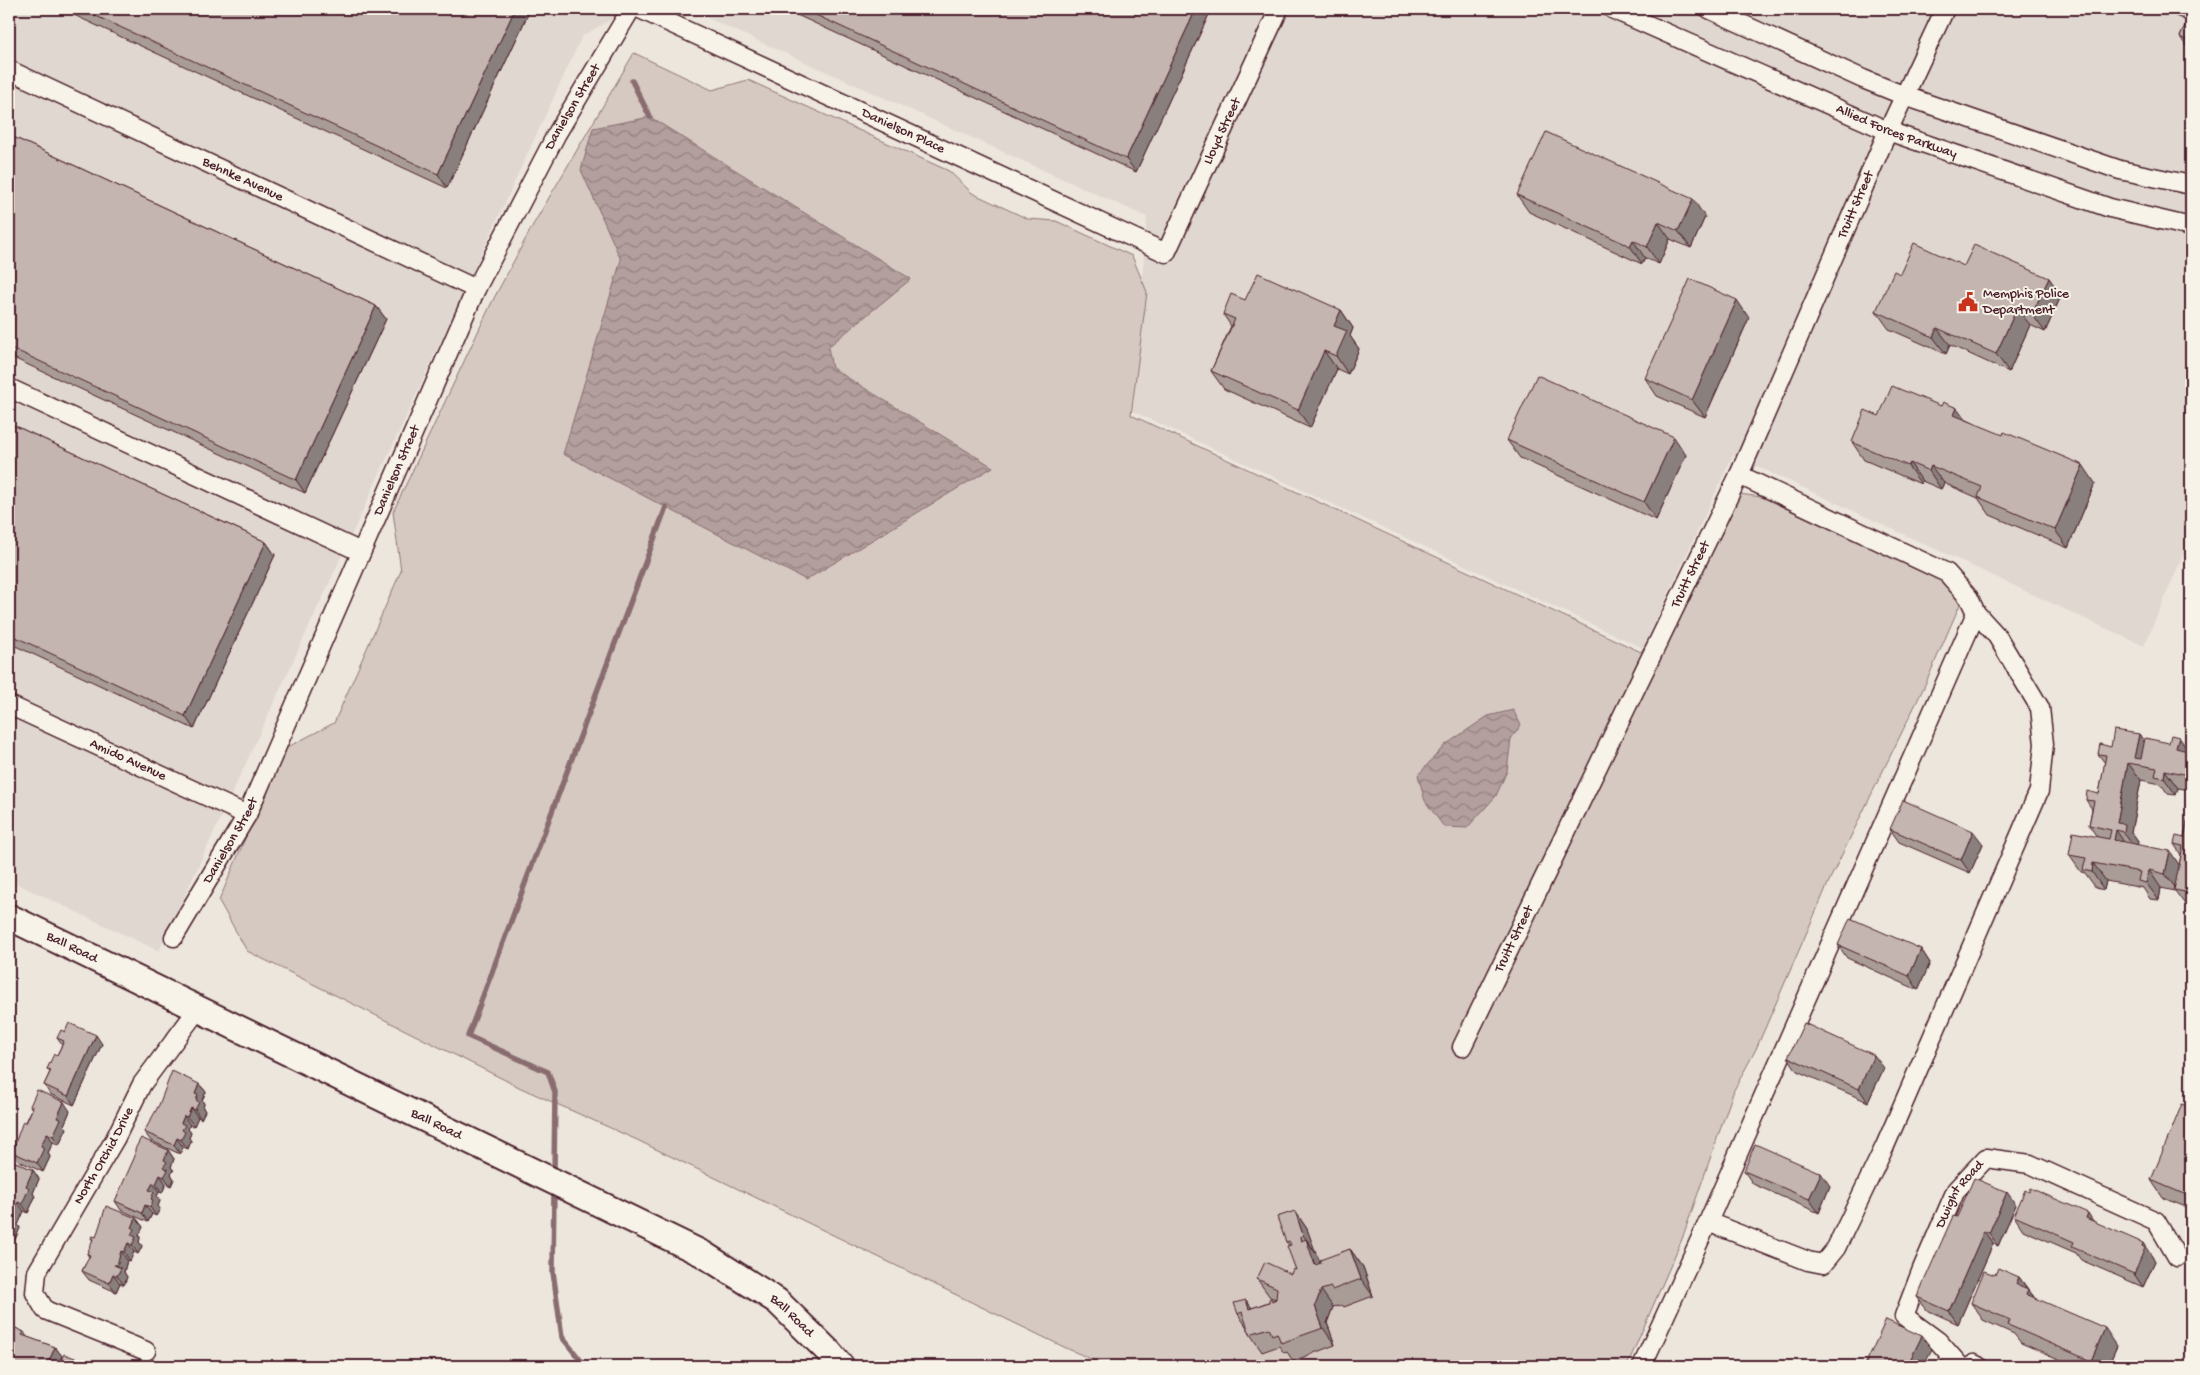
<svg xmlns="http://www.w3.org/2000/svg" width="2200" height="1375" font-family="'Gochi Hand',sans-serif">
<defs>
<pattern id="water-waves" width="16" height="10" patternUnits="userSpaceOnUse" patternTransform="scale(1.25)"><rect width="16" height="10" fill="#b39f9d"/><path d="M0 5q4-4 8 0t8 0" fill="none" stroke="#948180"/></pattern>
</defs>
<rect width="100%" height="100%" fill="#ece6dd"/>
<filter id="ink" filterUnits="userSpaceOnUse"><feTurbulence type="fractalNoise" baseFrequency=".02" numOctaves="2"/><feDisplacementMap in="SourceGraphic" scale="10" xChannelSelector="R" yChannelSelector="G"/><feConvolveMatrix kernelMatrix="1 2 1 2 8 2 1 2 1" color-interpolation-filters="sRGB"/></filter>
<g filter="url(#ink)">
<!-- built -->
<path fill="#e0d7d0" d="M 9,9 L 630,9 L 582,36 L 159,951 L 9,880 Z
M 688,9 L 2191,9 L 2191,537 L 2144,646 L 1733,455 L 1643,648 L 1132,411 L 1147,217 Z"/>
<!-- green -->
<path fill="#d5c9c2" stroke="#907476" d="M 634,53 L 712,90 L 748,80 L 949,171 L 972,193 L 1028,219 L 1056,221 L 1132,256 L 1147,292 L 1131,415 L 1641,652 L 1739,494 L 1769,498 L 1940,579 L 1961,602 L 1924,687 L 1830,879 L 1756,1049 L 1734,1090 L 1682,1239 L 1627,1366 L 1107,1366 L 1066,1348 L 635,1139 L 521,1088 L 247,951 L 219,901 L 282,750 L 334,723 L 401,571 L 393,512 L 492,302 L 533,225 Z"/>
<!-- water -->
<path fill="url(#water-waves)" stroke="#896c6f" d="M 650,117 L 911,279 L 828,347 L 832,368 L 993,467 L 806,580 L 563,454 L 621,260 L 581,170 L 593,128 Z
M 1513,710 L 1521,725 L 1511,739 L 1507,771 L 1496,796 L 1467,828 L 1444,827 L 1425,801 L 1418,775 L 1445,745 L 1488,716 Z"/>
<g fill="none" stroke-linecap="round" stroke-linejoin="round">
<!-- stream -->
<path stroke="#896c6f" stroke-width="5.5" d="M 632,81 L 650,117
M 554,1174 L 555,1092 L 548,1072 L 468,1036 L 666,507
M 554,1188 L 553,1272 L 562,1337 L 585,1366"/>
<defs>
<g id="minor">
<path id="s1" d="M 640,9 L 1166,253 L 1279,9"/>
<path id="s2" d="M 1612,9 L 1888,131 L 2110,208 L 2191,227"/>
<path d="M 1709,9 L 1863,79 L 1905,96 L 2120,170 L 2191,185"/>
<path id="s3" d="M 9,70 L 476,289"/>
<path d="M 9,388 L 361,552"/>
<path id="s4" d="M 9,705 L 247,815"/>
<path id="s5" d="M 174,937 L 247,815 L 476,289 L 556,135 L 631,9"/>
<path id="s6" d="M 1462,1047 L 1739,475 L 1888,131 L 1945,9"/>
<path d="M 1708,1222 L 1808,1261 L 1823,1264 L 1836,1248 L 1885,1146 L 2039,791 L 2044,744 L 2040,708 L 1997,636 L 1976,613 L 1969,598 L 1947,573 L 1739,475"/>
<path id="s7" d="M 146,1351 L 45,1310 L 35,1293 L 37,1272 L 115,1139 L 142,1084 L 198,1009"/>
<path d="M 1642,1366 L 1708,1222 L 1976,613"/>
<path id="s8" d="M 1960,1366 L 1938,1341 L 1904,1316 L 1922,1269 L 1956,1190 L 1986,1158 L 2030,1164 L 2156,1221 L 2177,1257"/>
<path d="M 1972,1366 L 1974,1364 L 1978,1366"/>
</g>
<g id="secondary">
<path id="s9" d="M 9,917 L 703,1254 L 777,1301 L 830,1353 L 841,1366"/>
</g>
</defs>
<!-- minor casing -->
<use href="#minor" stroke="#4a1f2b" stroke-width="21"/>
<!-- secondary casing -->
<use href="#secondary" stroke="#4a1f2b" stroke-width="29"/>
<!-- minor -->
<use href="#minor" stroke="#f7f3e8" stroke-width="18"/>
<!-- secondary -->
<use href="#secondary" stroke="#f7f3e8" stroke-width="25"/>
</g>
<!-- wall -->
<path fill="#a99c97" stroke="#4a1f2b" d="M 61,9 L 524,9 L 528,14 L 447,188 Z
M 784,9 L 1210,9 L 1211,10 L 1136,172 Z
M 2159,9 L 2191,9 L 2191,53 L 2180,37 L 2187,21 Z
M 9,135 L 376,306 L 386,319 L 305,493 L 9,356 Z
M 1517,195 L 1705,217 L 1691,248 L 1670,239 L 1659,264 L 1645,258 L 1642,264 L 1529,212 Z
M 1964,266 L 2049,278 L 2061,296 L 2045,332 L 2030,325 L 2009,372 L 1950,345 L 1946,354 L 1889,329 L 1876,311 L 1900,274 Z
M 1245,300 L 1341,310 L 1353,328 L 1350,336 L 1359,349 L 1348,374 L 1337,369 L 1310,428 L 1224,389 L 1211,371 L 1231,326 L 1223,314 Z
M 1749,318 L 1705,417 L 1657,396 L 1645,378 Z
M 1941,406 L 1957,408 L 1965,419 L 2095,483 L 2068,548 L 1990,515 L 1978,498 L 1944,483 L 1941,489 L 1922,481 L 1921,484 L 1864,460 L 1852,442 L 1879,416 Z
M 9,423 L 266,542 L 275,555 L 194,729 L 9,643 Z
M 1507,440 L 1686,455 L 1656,520 L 1520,458 Z
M 2139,734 L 2144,742 L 2191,752 L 2191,790 L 2178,788 L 2176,795 L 2168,794 L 2161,784 L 2141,780 L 2131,832 L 2138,842 L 2137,845 L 2179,865 L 2181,855 L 2174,844 L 2184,838 L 2191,801 L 2191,908 L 2187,907 L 2175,891 L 2161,888 L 2159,900 L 2150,899 L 2143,888 L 2106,881 L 2104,890 L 2096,888 L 2085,873 L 2081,872 L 2069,855 L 2097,837 L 2089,825 L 2092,809 L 2086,800 L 2099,794 L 2105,763 L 2098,754 Z
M 1890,829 L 1983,844 L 1970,873 L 1899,842 Z
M 1838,945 L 1921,949 L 1930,963 L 1918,990 L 1847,958 Z
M 57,1038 L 102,1044 L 74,1105 L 50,1094 L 44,1085 L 50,1072 L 47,1069 L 57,1055 L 62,1045 Z
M 1788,1057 L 1884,1068 L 1868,1102 L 1797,1071 Z
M 199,1084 L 206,1092 L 202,1100 L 204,1104 L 203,1108 L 205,1111 L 201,1119 L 198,1117 L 194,1126 L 190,1125 L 188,1129 L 191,1133 L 189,1138 L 191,1141 L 188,1149 L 183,1147 L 180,1154 L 151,1141 L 144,1132 Z
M 30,1106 L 70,1111 L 64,1125 L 67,1128 L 59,1145 L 53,1142 L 48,1153 L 50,1157 L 43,1172 L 19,1161 L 12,1152 L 32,1109 Z
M 2191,1108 L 2191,1209 L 2163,1198 L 2151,1180 Z
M 168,1150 L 174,1159 L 171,1167 L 174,1171 L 171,1174 L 174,1179 L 171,1186 L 166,1184 L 162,1193 L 159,1192 L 157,1196 L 160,1201 L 158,1206 L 160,1209 L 156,1216 L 152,1214 L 148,1222 L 121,1210 L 115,1201 Z
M 9,1159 L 33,1170 L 39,1179 L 33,1193 L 35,1197 L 28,1213 L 24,1211 L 18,1225 L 20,1228 L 13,1244 L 9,1242 Z
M 1744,1171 L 1830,1186 L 1819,1213 L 1753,1184 Z
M 2016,1205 L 1998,1246 L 1993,1244 L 1958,1324 L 1927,1310 L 1917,1297 L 1957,1217 Z
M 1295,1211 L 1307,1229 L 1315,1253 L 1318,1257 L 1320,1263 L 1350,1249 L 1363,1267 L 1373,1296 L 1344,1307 L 1342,1305 L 1333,1307 L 1327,1323 L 1335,1345 L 1293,1361 L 1287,1352 L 1284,1353 L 1279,1346 L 1262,1352 L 1250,1334 L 1248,1329 L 1238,1314 L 1246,1300 L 1252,1308 L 1276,1299 L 1270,1297 L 1257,1279 L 1291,1274 L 1296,1270 L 1289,1245 L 1286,1242 Z
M 2014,1216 L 2093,1221 L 2152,1256 L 2152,1257 L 2155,1261 L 2143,1287 L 2081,1260 L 2076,1253 L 2023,1230 Z
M 136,1218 L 143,1227 L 139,1235 L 140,1238 L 139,1242 L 142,1246 L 138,1254 L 134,1252 L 130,1261 L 127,1260 L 124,1272 L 127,1277 L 124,1285 L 120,1283 L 116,1292 L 89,1280 L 82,1271 L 89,1257 L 87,1254 L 93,1241 L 91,1238 L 96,1237 Z
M 1995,1275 L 2019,1277 L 2034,1297 L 2117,1346 L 2108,1366 L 2075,1366 L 2021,1343 L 2014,1334 L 1983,1320 L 1971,1303 Z
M 9,1325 L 24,1332 L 27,1337 L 55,1347 L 62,1356 L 57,1366 L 12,1366 L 9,1364 Z"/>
<!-- shaded-wall -->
<path fill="#897f7b" stroke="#4a1f2b" d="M 515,9 L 524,9 L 528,14 L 447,188 L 438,174 Z
M 1196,9 L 1210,9 L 1211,10 L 1136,172 L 1126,159 Z
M 1693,199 L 1705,217 L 1691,248 L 1678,231 Z
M 1658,222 L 1670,239 L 1659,264 L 1647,247 Z
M 1633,240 L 1645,258 L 1642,264 L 1630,246 Z
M 2049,278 L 2061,296 L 2045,332 L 2032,314 Z
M 1737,300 L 1749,318 L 1705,417 L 1692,400 Z
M 376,306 L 386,319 L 305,493 L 296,480 Z
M 2017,308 L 2030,325 L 2009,372 L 1996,354 Z
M 1341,310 L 1353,328 L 1350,336 L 1359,349 L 1348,374 L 1336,356 L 1334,326 Z
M 1937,328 L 1950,345 L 1946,354 L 1933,337 Z
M 1324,351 L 1337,369 L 1310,428 L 1298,410 Z
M 1957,408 L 1970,425 L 1954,415 Z
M 1674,437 L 1686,455 L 1656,520 L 1644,502 Z
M 1910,463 L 1922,481 L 1921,484 L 1908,466 Z
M 2083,465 L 2095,483 L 2068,548 L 2055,530 Z
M 1931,466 L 1944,483 L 1941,489 L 1929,471 Z
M 266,542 L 275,555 L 194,729 L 185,716 Z
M 2139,734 L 2151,752 L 2139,765 L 2134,758 Z
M 2179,737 L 2191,754 L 2176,748 Z
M 2128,763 L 2141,780 L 2131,832 L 2138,842 L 2136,850 L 2117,823 Z
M 2165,770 L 2178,788 L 2176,795 L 2164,778 Z
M 2190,770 L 2191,771 L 2191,778 L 2189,775 Z
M 2116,830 L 2128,848 L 2114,840 Z
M 1973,831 L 1983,844 L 1970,873 L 1961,860 Z
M 2170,851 L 2182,869 L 2178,891 L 2165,874 Z
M 2093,863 L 2106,881 L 2104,890 L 2092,872 Z
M 2149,870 L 2161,888 L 2159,900 L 2146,883 Z
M 1921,949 L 1930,963 L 1918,990 L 1909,976 Z
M 96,1035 L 102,1044 L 74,1105 L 68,1096 Z
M 1874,1055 L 1884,1068 L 1868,1102 L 1859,1089 Z
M 199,1084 L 206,1092 L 202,1100 L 204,1104 L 203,1108 L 205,1111 L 201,1119 L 195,1110 L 196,1100 L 195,1094 Z
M 64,1102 L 70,1111 L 64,1125 L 67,1128 L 59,1145 L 53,1136 L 57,1118 Z
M 191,1108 L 198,1117 L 194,1126 L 187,1117 Z
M 184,1116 L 190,1125 L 188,1129 L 191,1133 L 189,1138 L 191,1141 L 188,1149 L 181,1140 L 181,1123 Z
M 47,1133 L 53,1142 L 48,1153 L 50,1157 L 43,1172 L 37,1163 L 41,1146 Z
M 177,1138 L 183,1147 L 180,1154 L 174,1145 Z
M 168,1150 L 174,1159 L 171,1167 L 174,1171 L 171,1174 L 174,1179 L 171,1186 L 164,1177 L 163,1167 L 164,1160 Z
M 33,1170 L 39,1179 L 33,1193 L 35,1197 L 28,1213 L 22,1204 L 26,1186 Z
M 1821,1173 L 1830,1186 L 1819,1213 L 1809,1199 Z
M 160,1175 L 166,1184 L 162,1193 L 156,1184 Z
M 153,1183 L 159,1192 L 157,1196 L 160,1201 L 158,1206 L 160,1209 L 156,1216 L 150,1207 L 149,1190 Z
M 2007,1192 L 2016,1205 L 1998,1246 L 1989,1233 Z
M 18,1202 L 24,1211 L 18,1225 L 20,1228 L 13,1244 L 9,1238 L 9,1231 L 11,1218 Z
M 145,1205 L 152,1214 L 148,1222 L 142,1213 Z
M 1295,1211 L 1307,1229 L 1316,1253 L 1303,1235 Z
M 2088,1213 L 2097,1227 L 2086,1218 Z
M 136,1218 L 143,1227 L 139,1235 L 140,1238 L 139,1242 L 142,1246 L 138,1254 L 132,1245 L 131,1235 L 132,1228 Z
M 1984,1231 L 1993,1244 L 1958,1324 L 1949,1311 Z
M 1300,1237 L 1309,1250 L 1306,1239 L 1318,1257 L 1327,1282 L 1315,1265 Z
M 128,1243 L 134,1252 L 130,1261 L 124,1252 Z
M 2143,1243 L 2155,1261 L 2143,1287 L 2134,1274 Z
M 1350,1249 L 1363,1267 L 1373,1296 L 1361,1279 Z
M 121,1251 L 127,1260 L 124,1272 L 127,1277 L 124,1285 L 117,1276 L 120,1270 L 117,1265 Z
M 113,1274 L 120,1283 L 116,1292 L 109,1283 Z
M 2019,1277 L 2028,1290 L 2028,1289 L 2041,1307 L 2016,1284 Z
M 1321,1290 L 1333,1307 L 1327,1323 L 1335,1345 L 1323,1328 L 1315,1306 Z
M 1246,1300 L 1258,1317 L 1249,1309 Z
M 2105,1328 L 2117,1346 L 2108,1366 L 2094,1366 L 2091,1361 Z
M 1922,1336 L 1932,1349 L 1923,1366 L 1907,1366 Z
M 55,1347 L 62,1356 L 57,1366 L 47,1366 Z"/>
<!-- building -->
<path fill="#c4b5b0" stroke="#4a1f2b" d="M 81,9 L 515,9 L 438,174 Z
M 803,9 L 1196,9 L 1126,159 Z
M 2191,13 L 2191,42 L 2180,37 Z
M 1546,132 L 1693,199 L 1678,231 L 1658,222 L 1647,247 L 1633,240 L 1630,246 L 1517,195 Z
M 9,135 L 376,306 L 296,480 L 9,347 Z
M 1914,243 L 1964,266 L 1974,245 L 2049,278 L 2032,314 L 2017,308 L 1996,354 L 1937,328 L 1933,337 L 1876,311 L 1894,271 L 1900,274 Z
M 1258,273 L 1341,310 L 1334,326 L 1347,331 L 1336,356 L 1324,351 L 1298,410 L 1211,371 L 1235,319 L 1223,314 L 1231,294 L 1245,300 Z
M 1690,279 L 1737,300 L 1692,400 L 1645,378 Z
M 1537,375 L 1674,437 L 1644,502 L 1507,440 Z
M 1892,386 L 1941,406 L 1943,402 L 1957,408 L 1954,415 L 2003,435 L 2004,432 L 2083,465 L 2055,530 L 1978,497 L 1982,487 L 1931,466 L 1929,471 L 1910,463 L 1908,466 L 1852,442 L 1865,410 L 1879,416 Z
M 9,423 L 266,542 L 185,716 L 9,634 Z
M 2114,730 L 2139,734 L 2134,758 L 2141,759 L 2145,738 L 2169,743 L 2171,735 L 2179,737 L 2176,748 L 2191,752 L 2191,770 L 2190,770 L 2189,775 L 2165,770 L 2164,778 L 2155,776 L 2157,768 L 2128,763 L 2117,823 L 2125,824 L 2124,832 L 2116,830 L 2114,840 L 2170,851 L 2165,874 L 2149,870 L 2146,883 L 2138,881 L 2140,872 L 2093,863 L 2092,872 L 2083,870 L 2086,858 L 2069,855 L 2073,832 L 2109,839 L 2111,830 L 2089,825 L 2094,801 L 2086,800 L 2087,791 L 2099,794 L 2106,755 L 2098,754 L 2100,744 L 2111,747 Z
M 1903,800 L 1973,831 L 1961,860 L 1890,829 Z
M 2191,801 L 2191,893 L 2174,890 L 2183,846 L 2174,844 L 2176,836 L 2184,838 Z
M 1850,918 L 1921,949 L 1909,976 L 1838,945 Z
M 69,1023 L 96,1035 L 68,1096 L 44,1085 L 51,1070 L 47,1069 L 54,1054 L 57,1055 L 64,1041 L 57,1038 L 61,1030 L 65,1032 Z
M 1804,1023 L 1874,1055 L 1859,1089 L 1788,1057 Z
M 172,1071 L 199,1084 L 195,1094 L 198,1095 L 196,1100 L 199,1102 L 195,1110 L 191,1108 L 187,1117 L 184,1116 L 181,1123 L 185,1125 L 182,1130 L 185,1132 L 181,1140 L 177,1138 L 174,1145 L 144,1132 L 159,1105 Z
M 37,1090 L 64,1102 L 57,1118 L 61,1119 L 53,1136 L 47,1133 L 41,1146 L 44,1148 L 37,1163 L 12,1152 L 23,1121 L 26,1123 L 33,1107 L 30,1106 Z
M 2182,1104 L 2191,1108 L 2191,1197 L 2151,1180 Z
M 141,1138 L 168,1150 L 164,1160 L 167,1162 L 163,1167 L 168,1170 L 164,1177 L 160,1175 L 156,1184 L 153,1183 L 149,1190 L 154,1192 L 151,1199 L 153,1200 L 150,1207 L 145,1205 L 142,1213 L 115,1201 L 135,1156 L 135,1149 Z
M 1755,1144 L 1821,1173 L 1809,1199 L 1744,1171 Z
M 9,1159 L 33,1170 L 26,1186 L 29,1188 L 22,1204 L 18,1202 L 11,1218 L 14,1219 L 9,1231 Z
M 1974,1178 L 2007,1192 L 1989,1233 L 1984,1231 L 1949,1311 L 1917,1297 L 1953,1216 L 1957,1217 Z
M 2030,1188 L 2088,1213 L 2086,1218 L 2143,1243 L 2142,1246 L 2145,1248 L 2134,1274 L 2072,1247 L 2074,1242 L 2014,1216 L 2025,1190 L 2029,1192 Z
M 106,1206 L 136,1218 L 132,1228 L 134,1229 L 131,1235 L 136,1237 L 132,1245 L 128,1243 L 124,1252 L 121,1251 L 117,1265 L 114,1265 L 121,1268 L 117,1276 L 113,1274 L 109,1283 L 82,1271 L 90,1255 L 87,1254 L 93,1239 L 91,1238 L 92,1236 L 96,1237 Z
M 1295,1211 L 1303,1235 L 1300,1237 L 1301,1241 L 1306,1239 L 1315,1265 L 1321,1263 L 1320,1260 L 1350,1249 L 1361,1279 L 1332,1290 L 1331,1287 L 1321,1290 L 1315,1306 L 1323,1328 L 1281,1343 L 1277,1333 L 1272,1335 L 1269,1328 L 1250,1334 L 1242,1312 L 1238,1314 L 1234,1303 L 1246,1300 L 1249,1309 L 1269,1302 L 1269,1299 L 1271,1298 L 1272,1301 L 1276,1299 L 1277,1288 L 1257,1279 L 1265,1262 L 1291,1274 L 1293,1269 L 1296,1270 L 1287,1246 L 1291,1245 L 1289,1241 L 1286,1242 L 1277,1217 Z
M 1998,1268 L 2019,1277 L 2016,1284 L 2028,1289 L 2026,1294 L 2105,1328 L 2091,1361 L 2008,1325 L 2010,1320 L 1971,1303 L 1984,1271 L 1995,1275 Z
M 2191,1268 L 2191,1279 L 2186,1273 Z
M 1886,1320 L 1922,1336 L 1907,1366 L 1868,1366 L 1865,1365 Z
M 9,1325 L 24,1332 L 22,1335 L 55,1347 L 47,1366 L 17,1366 L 10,1362 L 11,1359 L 9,1358 Z
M 64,1354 L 97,1366 L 58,1366 Z"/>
</g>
<!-- icons -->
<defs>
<symbol id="civic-bare" viewBox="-9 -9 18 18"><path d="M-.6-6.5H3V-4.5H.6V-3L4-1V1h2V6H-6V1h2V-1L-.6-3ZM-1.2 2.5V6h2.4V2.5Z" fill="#c8321e" stroke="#f7f3e8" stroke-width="2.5" paint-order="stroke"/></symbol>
</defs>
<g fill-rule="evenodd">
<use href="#civic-bare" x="1954" y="288" width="28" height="28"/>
</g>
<g text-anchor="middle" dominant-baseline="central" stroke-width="4" stroke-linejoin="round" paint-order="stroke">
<!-- street labels -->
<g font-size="14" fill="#4a1f2b" stroke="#f7f3e8">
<text stroke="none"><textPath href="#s5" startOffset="922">Danielson Street</textPath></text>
<text stroke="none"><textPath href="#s1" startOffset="290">Danielson Place</textPath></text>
<text stroke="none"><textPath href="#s1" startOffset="714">Lloyd Street</textPath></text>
<text stroke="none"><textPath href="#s2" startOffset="310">Allied Forces Parkway</textPath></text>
<text stroke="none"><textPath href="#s3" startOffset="258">Behnke Avenue</textPath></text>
<text stroke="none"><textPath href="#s6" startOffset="930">Truitt Street</textPath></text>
<text stroke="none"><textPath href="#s5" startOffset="518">Danielson Street</textPath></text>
<text stroke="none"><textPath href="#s6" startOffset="525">Truitt Street</textPath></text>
<text stroke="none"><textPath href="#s4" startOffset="131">Amido Avenue</textPath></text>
<text stroke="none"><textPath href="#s5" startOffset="112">Danielson Street</textPath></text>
<text stroke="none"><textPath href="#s6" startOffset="120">Truitt Street</textPath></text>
<text stroke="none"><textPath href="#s9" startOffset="70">Ball Road</textPath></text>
<text stroke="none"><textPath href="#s9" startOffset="475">Ball Road</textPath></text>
<text stroke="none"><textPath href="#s7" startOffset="284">North Orchid Drive</textPath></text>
<text stroke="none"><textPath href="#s8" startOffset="210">Dwight Road</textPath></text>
<text stroke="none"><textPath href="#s9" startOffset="880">Ball Road</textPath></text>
</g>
<!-- poi labels -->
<g font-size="14" fill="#4a1f2b" stroke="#f7f3e8" text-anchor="start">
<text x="1983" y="294">Memphis Police<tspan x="1983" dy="16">Department</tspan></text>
</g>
</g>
<!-- margin -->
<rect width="2200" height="1375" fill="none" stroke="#f7f3e8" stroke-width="30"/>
<rect x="15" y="15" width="2170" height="1345" fill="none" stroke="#4a1f2b" stroke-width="2" filter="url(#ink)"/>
</svg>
